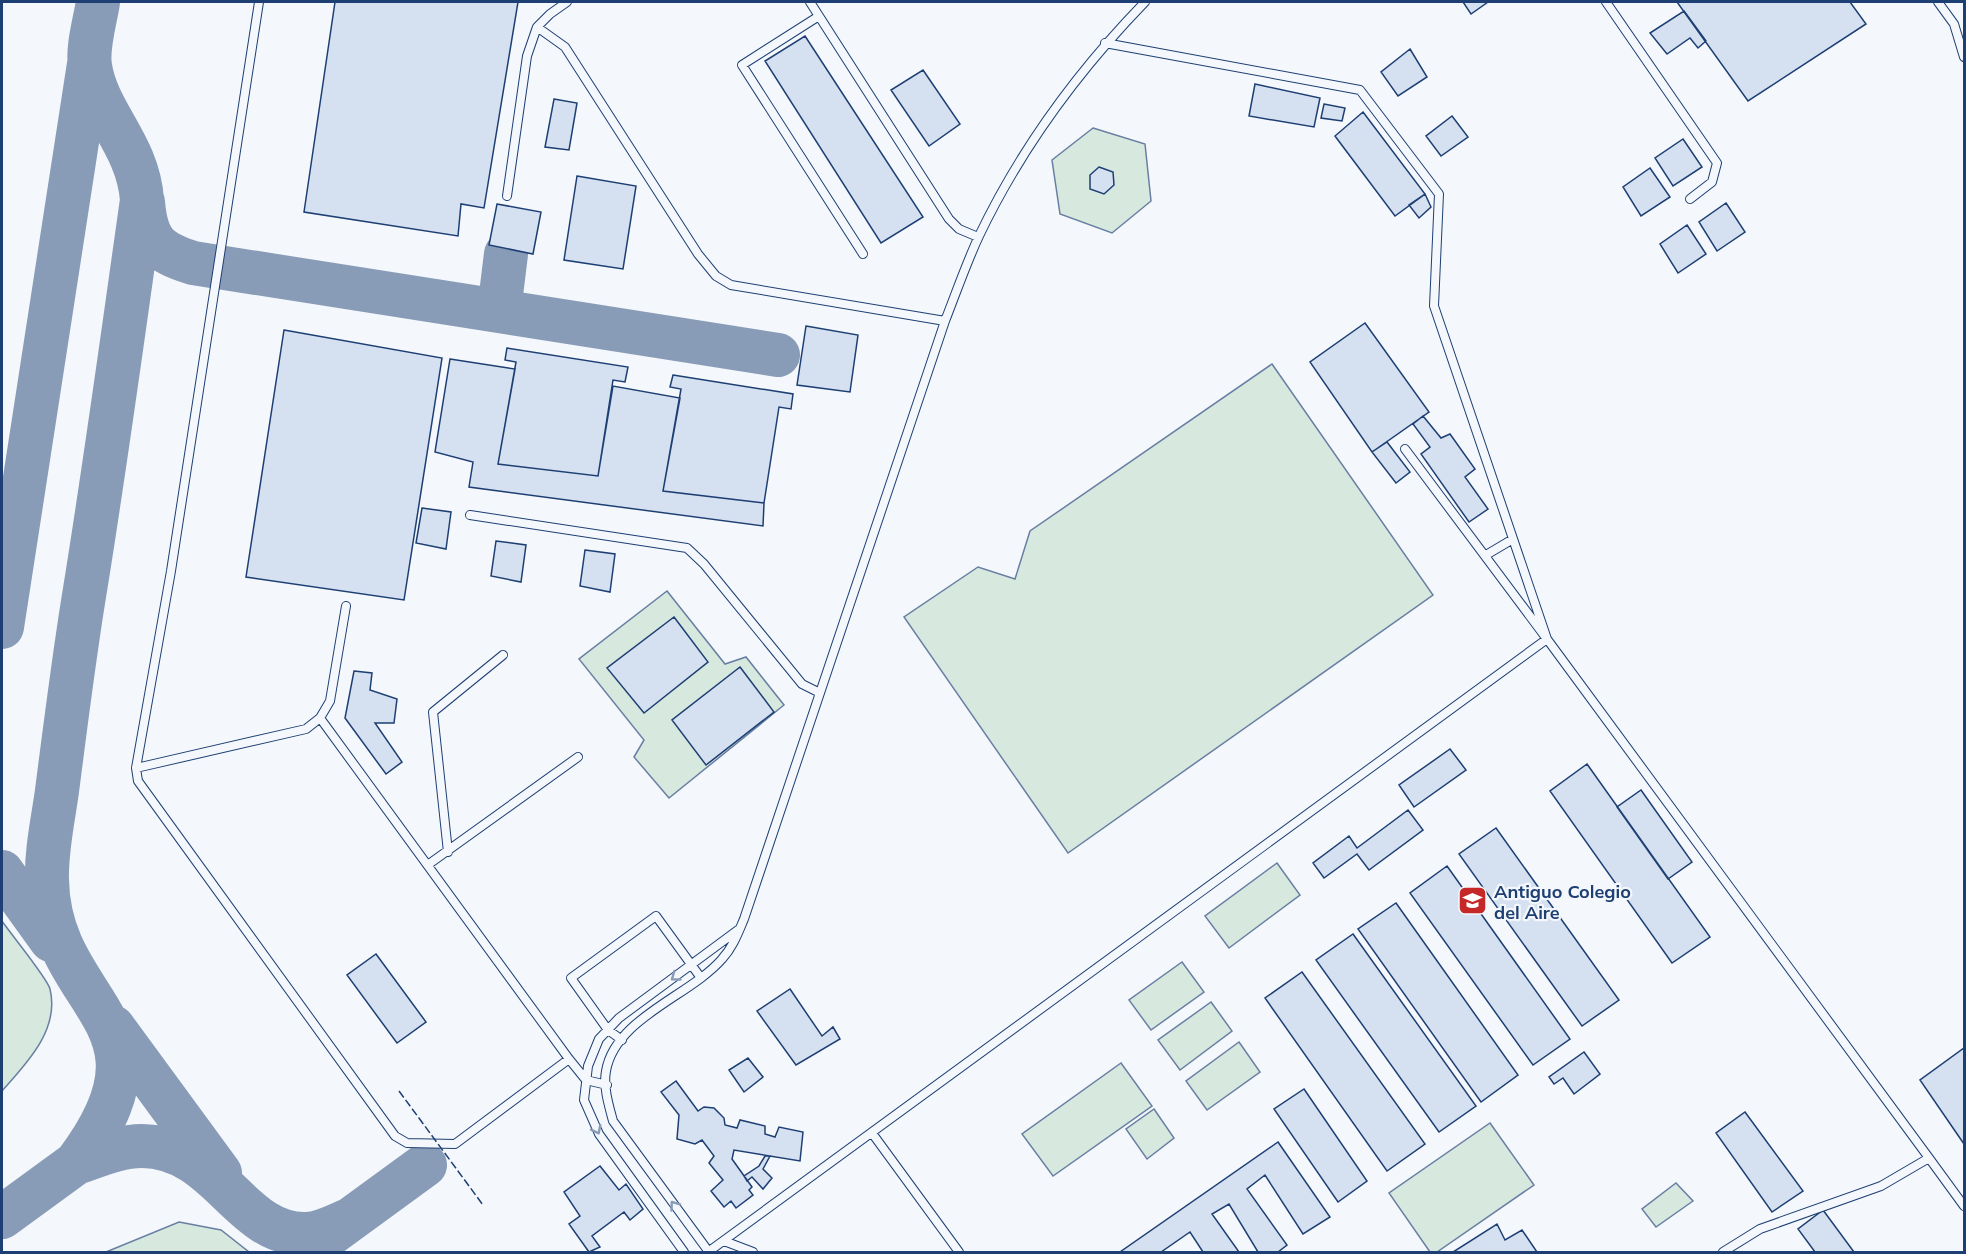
<svg xmlns="http://www.w3.org/2000/svg" width="1966" height="1254" font-family="Mulish,sans-serif">
<rect width="100%" height="100%" fill="#f4f7fb"/>
<!-- green -->
<path fill="#d7e8df" stroke="#687fa3" stroke-width="1.5" d="M 1093,128 L 1145,144 L 1151,201 L 1112,233 L 1060,214 L 1052,160 Z
M 1272,364 L 1433,595 L 1068,853 L 904,617 L 978,567 L 1015,579 L 1030,531 Z
M 667,591 L 725,664 L 746,657 L 784,705 L 669,798 L 634,757 L 644,740 L 579,659 Z
M 1277,863 L 1300,895 L 1229,948 L 1205,916 Z
M 2,921 C 10,933 48,979 50,989 C 60,1030 26,1064 2,1091 Z
M 1182,962 L 1204,992 L 1151,1030 L 1129,1000 Z
M 1211,1002 L 1232,1031 L 1180,1070 L 1158,1040 Z
M 1239,1042 L 1260,1072 L 1207,1110 L 1186,1081 Z
M 1121,1063 L 1152,1106 L 1053,1176 L 1022,1134 Z
M 1154,1109 L 1174,1138 L 1147,1159 L 1126,1129 Z
M 1490,1123 L 1534,1185 L 1437,1252 L 1430,1252 L 1389,1193 Z
M 1676,1183 L 1693,1201 L 1656,1227 L 1642,1209 Z
M 179,1222 L 221,1230 L 249,1252 L 106,1252 Z"/>
<g fill="none" stroke-linecap="round" stroke-linejoin="round">
<!-- taxiway -->
<path stroke="#889bb7" stroke-width="44" d="M 98,2 C 95,21 87,47 90,66 C 97,114 138,144 142,200 C 123,334 105,468 83,602 C 73,665 65,728 57,791 C 53,820 46,851 47,880 C 49,1008 184,1020 76,1163 C 97,1156 119,1146 142,1146 C 220,1147 239,1236 306,1234 C 321,1234 335,1226 349,1220
M 143,202 C 146,241 157,252 193,263 L 778,355
M 499,311 L 506,254
M 2,627 L 89,64
M 2,872 L 51,940
M 113,1027 L 220,1173
M 2,1217 L 76,1163
M 325,1238 L 425,1165"/>
</g>
<!-- building -->
<path fill="#d5e0f0" stroke="#1d3f73" stroke-width="1.5" d="M 335,2 L 518,2 L 484,208 L 461,204 L 458,236 L 304,212 Z
M 1463,2 L 1488,2 L 1471,14 Z
M 1677,2 L 1850,2 L 1866,24 L 1748,101 Z
M 1684,11 L 1706,41 L 1698,48 L 1690,38 L 1667,54 L 1650,33 Z
M 805,36 L 923,217 L 881,243 L 765,61 Z
M 1410,49 L 1427,77 L 1398,96 L 1381,72 Z
M 923,70 L 960,124 L 929,146 L 891,90 Z
M 1255,84 L 1320,98 L 1314,127 L 1249,116 Z
M 554,99 L 577,103 L 569,150 L 545,147 Z
M 1324,104 L 1345,108 L 1342,121 L 1321,118 Z
M 1363,112 L 1425,194 L 1395,216 L 1335,136 Z
M 1452,116 L 1468,137 L 1441,156 L 1426,136 Z
M 1683,139 L 1702,167 L 1673,186 L 1655,158 Z
M 1099,167 L 1113,172 L 1114,185 L 1104,194 L 1090,189 L 1090,175 Z
M 1650,168 L 1670,197 L 1641,216 L 1623,187 Z
M 577,176 L 636,186 L 623,269 L 564,260 Z
M 1425,194 L 1431,207 L 1419,218 L 1409,205 Z
M 1726,203 L 1745,232 L 1717,251 L 1699,222 Z
M 497,204 L 541,212 L 533,254 L 489,245 Z
M 1687,225 L 1706,254 L 1678,273 L 1660,244 Z
M 1365,323 L 1429,412 L 1372,452 L 1310,362 Z
M 806,326 L 858,335 L 850,392 L 797,385 Z
M 284,330 L 442,358 L 404,600 L 246,577 Z
M 507,348 L 628,367 L 625,382 L 613,380 L 598,476 L 498,464 L 516,362 L 505,360 Z
M 450,359 L 515,369 L 498,464 L 598,476 L 613,386 L 680,398 L 663,491 L 764,503 L 763,526 L 469,487 L 473,462 L 435,452 Z
M 673,375 L 793,394 L 791,409 L 779,407 L 764,503 L 663,491 L 681,389 L 670,387 Z
M 1423,416 L 1441,438 L 1450,434 L 1475,469 L 1465,477 L 1488,509 L 1469,522 L 1421,454 L 1430,447 L 1413,424 Z
M 1387,442 L 1410,472 L 1396,483 L 1372,452 Z
M 422,508 L 451,512 L 446,549 L 416,543 Z
M 496,541 L 526,545 L 521,582 L 491,576 Z
M 585,550 L 615,554 L 610,592 L 580,586 Z
M 674,617 L 708,662 L 644,713 L 607,668 Z
M 740,667 L 774,712 L 706,765 L 672,720 Z
M 354,671 L 372,673 L 370,690 L 397,699 L 394,723 L 375,723 L 402,762 L 386,774 L 345,718 Z
M 1450,749 L 1466,770 L 1414,807 L 1399,785 Z
M 1587,764 L 1710,937 L 1672,963 L 1550,791 Z
M 1641,790 L 1692,862 L 1668,879 L 1617,807 Z
M 1408,810 L 1423,830 L 1369,870 L 1357,854 L 1324,878 L 1313,863 L 1349,836 L 1357,848 Z
M 1496,828 L 1619,1000 L 1582,1026 L 1459,854 Z
M 1447,866 L 1570,1039 L 1533,1065 L 1410,893 Z
M 1396,903 L 1518,1075 L 1481,1102 L 1358,929 Z
M 1353,934 L 1476,1106 L 1439,1132 L 1316,960 Z
M 376,954 L 426,1022 L 397,1043 L 347,975 Z
M 1302,972 L 1425,1144 L 1387,1171 L 1265,998 Z
M 790,989 L 822,1036 L 833,1027 L 840,1039 L 796,1065 L 757,1011 Z
M 1964,1048 L 1964,1144 L 1920,1080 Z
M 1584,1052 L 1600,1074 L 1574,1094 L 1563,1078 L 1554,1084 L 1549,1077 Z
M 748,1058 L 763,1077 L 744,1092 L 729,1070 Z
M 676,1081 L 698,1111 L 704,1107 L 714,1108 L 724,1118 L 725,1125 L 737,1128 L 740,1120 L 765,1126 L 765,1134 L 775,1137 L 779,1127 L 803,1132 L 800,1161 L 734,1150 L 732,1159 L 752,1187 L 749,1190 L 753,1195 L 736,1208 L 731,1201 L 724,1207 L 711,1191 L 723,1180 L 709,1163 L 714,1156 L 702,1140 L 695,1144 L 677,1139 L 679,1115 L 661,1092 Z
M 1304,1089 L 1367,1181 L 1338,1202 L 1274,1109 Z
M 1745,1112 L 1803,1191 L 1772,1212 L 1716,1133 Z
M 1278,1142 L 1330,1217 L 1303,1234 L 1265,1175 L 1247,1189 L 1287,1245 L 1278,1252 L 1258,1252 L 1229,1204 L 1212,1214 L 1239,1252 L 1203,1252 L 1190,1232 L 1161,1252 L 1120,1252 Z
M 765,1156 L 770,1156 L 763,1169 L 772,1178 L 763,1189 L 752,1177 L 747,1181 L 744,1176 L 759,1166 Z
M 600,1166 L 619,1190 L 626,1184 L 643,1209 L 630,1220 L 624,1212 L 592,1236 L 600,1247 L 589,1252 L 569,1224 L 580,1216 L 564,1192 Z
M 1823,1210 L 1854,1252 L 1815,1252 L 1798,1229 Z
M 1497,1224 L 1505,1240 L 1522,1230 L 1537,1252 L 1453,1252 Z"/>
<g fill="none" stroke-linecap="round" stroke-linejoin="round">
<defs>
<path id="service" d="M 259,2 L 171,571 L 136,768 L 138,781 L 395,1136 L 407,1143 L 455,1144 L 569,1059
M 810,2 L 949,219 L 959,229 L 978,237
M 1606,2 L 1717,163 L 1712,182 L 1690,199
M 1938,2 L 1954,24 L 1964,57
M 819,16 L 742,65 L 863,254
M 537,27 L 550,14 L 567,2
M 1105,43 L 1360,90 L 1439,194 L 1434,306 L 1547,639 L 1929,1158
M 507,196 L 527,56 L 537,27 L 565,47 L 698,254 L 716,276 L 731,285 L 945,321
M 470,515 L 687,548 L 704,564 L 802,684 L 820,693
M 1486,555 L 1513,539
M 320,718 L 569,1059 L 586,1080 L 607,1085
M 136,768 L 306,729 L 320,718 L 330,701 L 346,606
M 448,852 L 433,712 L 503,655
M 429,864 L 578,757
M 622,1040 L 608,1030 L 571,978 L 656,916 L 701,978
M 872,1133 L 959,1252
M 724,1241 L 753,1252
M 684,1252 L 599,1134 L 584,1100 L 588,1066 L 599,1039 L 619,1018 L 738,930
M 708,1252 L 1547,639 L 1405,449
M 709,1252 L 613,1121 C 609,1106 603,1087 606,1071 C 615,1018 690,996 722,959 C 733,947 738,933 744,919 L 945,321 C 956,293 966,264 979,236 C 1021,148 1077,72 1145,2
M 1723,1252 L 1760,1229 L 1881,1186 L 1929,1158 L 1964,1206"/>
</defs>
<!-- service casing -->
<use href="#service" stroke="#1d3f73" stroke-width="10"/>
<!-- service -->
<use href="#service" stroke="#f4f7fb" stroke-width="8"/>
<!-- fence -->
<path stroke="#1d3f73" stroke-width="1.5" stroke-dasharray="8 3" stroke-linecap="butt" d="M 399,1091 L 483,1205"/>
</g>
<!-- one-way arrows -->
<defs><path id="oneway-chevron" d="M-2-3.5L2.5 0L-2 3.5" fill="none" stroke-width="1.6" stroke-linecap="round" stroke-linejoin="round" transform="scale(1.5)"/></defs>
<g stroke="#889bb7">
<use href="#oneway-chevron" transform="translate(675 977) rotate(144)"/>
<use href="#oneway-chevron" transform="translate(597 1130) rotate(63)"/>
<use href="#oneway-chevron" transform="translate(674 1205) rotate(-126)"/>
</g>
<!-- icons -->
<defs>
<symbol id="university-square" viewBox="-11 -11 22 22"><rect x="-9" y="-9" width="18" height="18" rx="4" fill="#c62828" stroke="#f4f7fb"/><path d="M0-5L7-2L0 1L-7-2ZM-4 1L0 2.5L4 1V4Q0 6-4 4Z" fill="#fff"/></symbol>
</defs>
<g fill-rule="evenodd">
<use href="#university-square" x="1456" y="884" width="33" height="33"/>
</g>
<g text-anchor="middle" dominant-baseline="central" stroke-width="4.5" stroke-linejoin="round" paint-order="stroke">
<!-- poi labels -->
<g font-size="18" font-weight="bold" fill="#1d3f73" stroke="#f4f7fb" text-anchor="start">
<text x="1494" y="891">Antiguo Colegio<tspan x="1494" dy="21">del Aire</tspan></text>
</g>
</g>
<!-- border -->
<rect width="1966" height="1254" fill="none" stroke="#1d3f73" stroke-width="6"/>
</svg>
